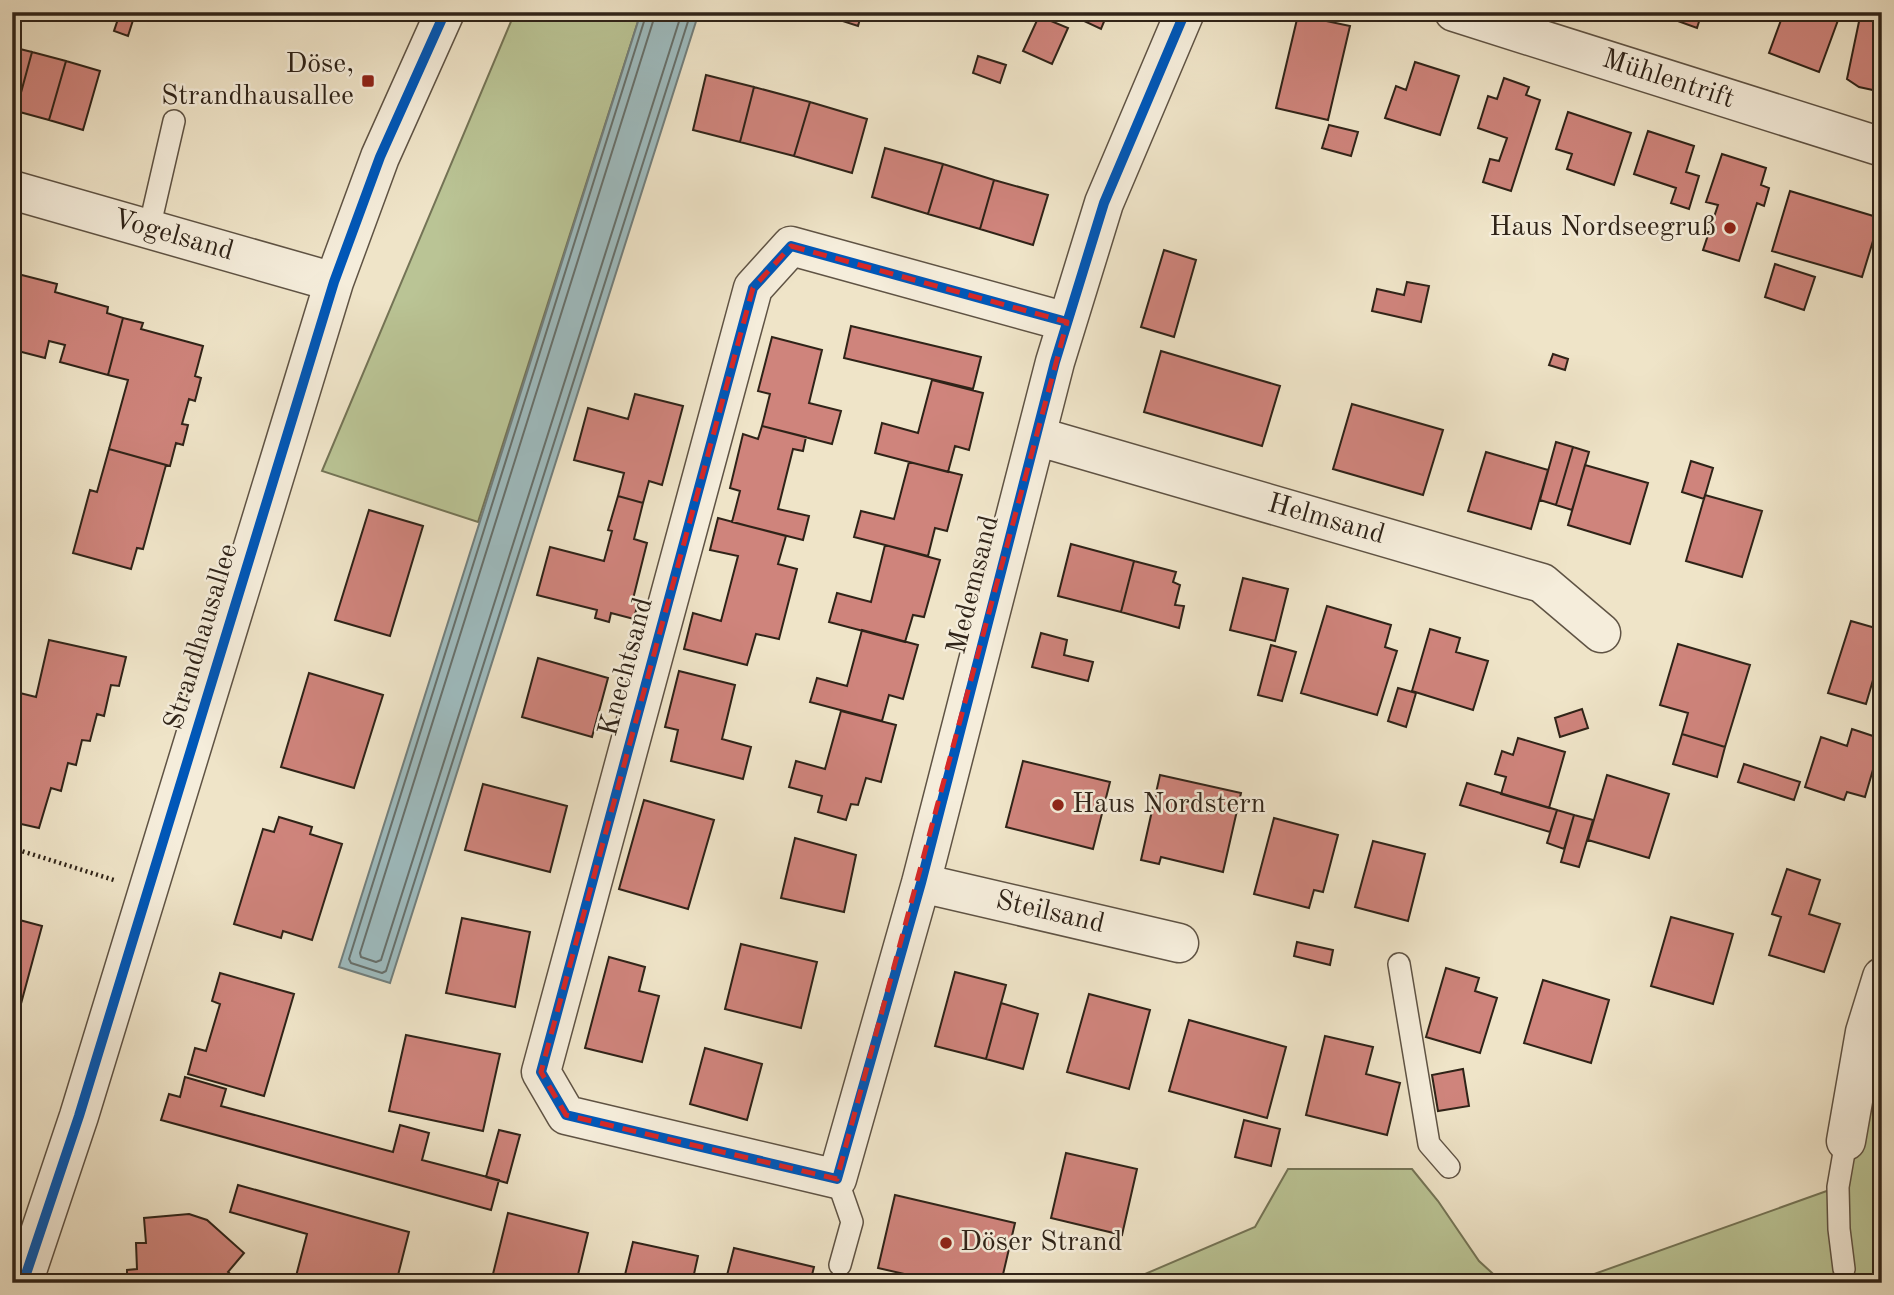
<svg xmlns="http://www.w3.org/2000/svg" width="1894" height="1295" font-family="'Old Standard TT',serif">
<rect width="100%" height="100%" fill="#efe4c8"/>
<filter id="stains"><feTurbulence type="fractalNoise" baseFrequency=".00286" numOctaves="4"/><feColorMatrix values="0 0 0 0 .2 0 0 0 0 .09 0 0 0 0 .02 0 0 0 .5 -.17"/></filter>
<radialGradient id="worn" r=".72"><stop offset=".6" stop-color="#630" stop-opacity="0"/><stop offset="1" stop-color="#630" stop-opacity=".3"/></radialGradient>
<!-- green -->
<path fill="#bac495" stroke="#747456" stroke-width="2" d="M 515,12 L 641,12 L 478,522 L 322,471 Z
M 1882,1002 L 1882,1283 L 1569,1283 L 1838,1187 Z
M 1288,1169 L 1412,1169 L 1438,1201 L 1479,1261 L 1503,1283 L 1124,1283 L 1255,1227 Z"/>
<!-- water -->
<path fill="#9ebcc0" stroke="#727f7d" stroke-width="2" d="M 641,12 L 699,12 L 390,983 L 339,967 Z"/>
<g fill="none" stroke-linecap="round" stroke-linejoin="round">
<!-- shore -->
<path stroke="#66706c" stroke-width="2" d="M 647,12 L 349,959 L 351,963 L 382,973 L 386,971 L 691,12
M 656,12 L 360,953 L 361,957 L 376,962 L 381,960 L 682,12"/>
</g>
<!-- building -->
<path fill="#cf847c" stroke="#2f2318" stroke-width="2" d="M 832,12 L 862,12 L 858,26 L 830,17 Z
M 1065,12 L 1108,12 L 1101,29 Z
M 1653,12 L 1702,12 L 1697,28 Z
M 1784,12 L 1841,12 L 1819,72 L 1769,53 Z
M 1861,12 L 1882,12 L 1882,92 L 1859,87 L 1847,79 Z
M 120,13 L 134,17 L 128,36 L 114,31 Z
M 1298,15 L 1350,26 L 1328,120 L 1276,108 Z
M 1039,16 L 1068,28 L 1052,64 L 1023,51 Z
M 12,47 L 32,52 L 16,111 L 12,110 Z
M 32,52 L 66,61 L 49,120 L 16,111 Z
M 978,56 L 1006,65 L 1000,83 L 973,73 Z
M 66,61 L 100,71 L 83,130 L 49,120 Z
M 1415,62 L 1459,76 L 1440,135 L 1385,118 L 1396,86 L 1406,90 Z
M 706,75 L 754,87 L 740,142 L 693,130 Z
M 1504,78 L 1529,87 L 1526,95 L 1540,100 L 1511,191 L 1483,182 L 1490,159 L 1499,161 L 1507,138 L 1478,128 L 1488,96 L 1497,99 Z
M 754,87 L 810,102 L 794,156 L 740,142 Z
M 810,102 L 867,119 L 852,173 L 794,156 Z
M 1568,112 L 1631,133 L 1614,185 L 1567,169 L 1572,154 L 1556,149 Z
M 1329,125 L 1358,132 L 1351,156 L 1322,148 Z
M 1648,131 L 1694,146 L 1686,172 L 1699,176 L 1689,209 L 1671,203 L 1676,188 L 1634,174 Z
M 885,148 L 943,164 L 928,214 L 872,197 Z
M 1722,154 L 1766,168 L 1761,185 L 1769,188 L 1764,206 L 1757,203 L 1739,261 L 1703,250 L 1718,205 L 1706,202 Z
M 943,164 L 994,180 L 980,229 L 928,214 Z
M 994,180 L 1048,195 L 1033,245 L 980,229 Z
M 1790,191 L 1880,218 L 1862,277 L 1772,251 Z
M 1164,250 L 1196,260 L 1174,337 L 1141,327 Z
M 1775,264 L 1815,277 L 1804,310 L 1765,297 Z
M 14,273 L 57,284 L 55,292 L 108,307 L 107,313 L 123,318 L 108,375 L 60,362 L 65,345 L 49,341 L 45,358 L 14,350 L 16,342 L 12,341 L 12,280 Z
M 1407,282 L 1429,286 L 1421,322 L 1372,311 L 1377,289 L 1404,295 Z
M 123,318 L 143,323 L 141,329 L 203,346 L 195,376 L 201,378 L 195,401 L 189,399 L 182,424 L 188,425 L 183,445 L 176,443 L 170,466 L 109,449 L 128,380 L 108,375 Z
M 851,326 L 981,357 L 973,389 L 844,358 Z
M 772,337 L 822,350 L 809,403 L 841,411 L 832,444 L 762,426 L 770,394 L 758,391 Z
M 1161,351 L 1280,386 L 1262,446 L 1144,412 Z
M 1553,354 L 1568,359 L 1565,370 L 1549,365 Z
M 932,380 L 983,393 L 969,450 L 955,446 L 948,472 L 875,453 L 882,423 L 918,433 Z
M 635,394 L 683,406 L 662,485 L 649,481 L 643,503 L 618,496 L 624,473 L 574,460 L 588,408 L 628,419 Z
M 1352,404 L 1443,430 L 1423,495 L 1333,469 Z
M 762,426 L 806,437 L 803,451 L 793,449 L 778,509 L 809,516 L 803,540 L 732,522 L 740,491 L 730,488 L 743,434 L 758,439 Z
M 1556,442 L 1573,447 L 1556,505 L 1540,500 Z
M 1573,447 L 1589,452 L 1572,510 L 1556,505 Z
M 109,449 L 166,465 L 143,549 L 137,548 L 131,569 L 73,553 L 90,490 L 97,492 Z
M 1486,452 L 1548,470 L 1531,529 L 1468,511 Z
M 1691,461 L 1713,468 L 1704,499 L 1682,492 Z
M 909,462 L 962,475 L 947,531 L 935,528 L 928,556 L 854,537 L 861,511 L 894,519 Z
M 1585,465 L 1648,483 L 1630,544 L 1568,525 Z
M 1705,495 L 1762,511 L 1742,577 L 1686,561 Z
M 618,496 L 643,503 L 634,539 L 647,543 L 633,599 L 638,602 L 634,619 L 611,613 L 609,622 L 595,618 L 597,610 L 537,595 L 550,547 L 604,561 L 612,531 L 608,530 Z
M 369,510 L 423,526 L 390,636 L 335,620 Z
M 718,518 L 786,536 L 778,564 L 797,569 L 779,639 L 756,634 L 747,665 L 684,649 L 693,613 L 721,621 L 738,556 L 710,550 Z
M 1071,544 L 1134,561 L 1121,612 L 1058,596 Z
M 885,545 L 940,560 L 924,617 L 913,615 L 905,642 L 829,622 L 837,593 L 871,602 Z
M 1134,561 L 1176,572 L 1173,582 L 1180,585 L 1175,605 L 1184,606 L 1179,628 L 1121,612 Z
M 1243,578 L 1288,589 L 1275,641 L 1230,630 Z
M 1327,606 L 1391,625 L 1385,647 L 1397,651 L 1377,715 L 1301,693 Z
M 1851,621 L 1879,629 L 1882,622 L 1882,683 L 1873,680 L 1866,704 L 1828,693 Z
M 1430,629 L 1460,638 L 1456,652 L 1488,661 L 1473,710 L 1412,691 Z
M 862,630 L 918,645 L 903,699 L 889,695 L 882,721 L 810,702 L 817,678 L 847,686 Z
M 1041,633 L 1067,640 L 1064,655 L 1093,662 L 1088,681 L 1032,667 Z
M 49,640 L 126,657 L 119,686 L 111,685 L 104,716 L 97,714 L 90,741 L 82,740 L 76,765 L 68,763 L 61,791 L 51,788 L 39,828 L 12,822 L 12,691 L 36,697 Z
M 1678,644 L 1750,665 L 1725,747 L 1682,734 L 1688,713 L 1660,705 Z
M 1271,645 L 1296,652 L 1282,701 L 1258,695 Z
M 538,658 L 608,678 L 592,737 L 522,717 Z
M 679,671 L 735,685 L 722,739 L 751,747 L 743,779 L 671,761 L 678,730 L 665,727 Z
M 309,673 L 383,695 L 354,788 L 281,767 Z
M 1398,688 L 1416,693 L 1406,727 L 1388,721 Z
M 1582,709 L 1588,728 L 1560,737 L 1555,718 Z
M 841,711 L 896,725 L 881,782 L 866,778 L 858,805 L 851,804 L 846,820 L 818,812 L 822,796 L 789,787 L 796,761 L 825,769 Z
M 1852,729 L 1882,739 L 1865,797 L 1847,792 L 1844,800 L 1805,787 L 1821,737 L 1847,746 Z
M 1682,734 L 1725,747 L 1717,777 L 1673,764 Z
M 1518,738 L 1565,752 L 1549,808 L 1501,794 L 1506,777 L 1495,774 L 1502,751 L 1513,755 Z
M 1023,761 L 1110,782 L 1093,849 L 1006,827 Z
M 1744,764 L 1800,782 L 1794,800 L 1738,782 Z
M 1160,775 L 1241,793 L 1223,872 L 1161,857 L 1159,864 L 1141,860 Z
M 1607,775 L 1669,794 L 1649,858 L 1588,840 Z
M 1467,783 L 1557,810 L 1550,832 L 1460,805 Z
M 483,784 L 567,806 L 550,872 L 465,850 Z
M 644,800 L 714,820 L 688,909 L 619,889 Z
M 1557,810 L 1574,815 L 1564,849 L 1547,843 Z
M 1574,815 L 1593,820 L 1579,867 L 1561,862 Z
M 279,817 L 312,827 L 310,834 L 342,844 L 312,940 L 283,931 L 281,938 L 234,924 L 263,829 L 274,832 Z
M 1274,818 L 1338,835 L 1323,892 L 1314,890 L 1309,908 L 1254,894 Z
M 795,838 L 856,855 L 844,912 L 781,898 Z
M 1373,841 L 1425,854 L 1408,921 L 1355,907 Z
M 1787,869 L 1820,880 L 1809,914 L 1840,924 L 1824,972 L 1769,955 L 1781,917 L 1772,914 Z
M 1671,917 L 1733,934 L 1713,1004 L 1651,986 Z
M 12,918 L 42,926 L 12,1037 Z
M 462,918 L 530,932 L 515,1007 L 446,993 Z
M 1297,942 L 1333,950 L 1330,965 L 1294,956 Z
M 741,944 L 817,962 L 801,1028 L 725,1009 Z
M 609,957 L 645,967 L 639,991 L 659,996 L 642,1062 L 585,1048 Z
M 1446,968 L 1479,978 L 1475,991 L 1497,998 L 1480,1053 L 1426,1037 Z
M 955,972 L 1006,985 L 986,1059 L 935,1046 Z
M 220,973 L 294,994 L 264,1096 L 188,1074 L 195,1048 L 206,1051 L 220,1004 L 212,1001 Z
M 1543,980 L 1609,1000 L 1591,1063 L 1524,1043 Z
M 1089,994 L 1150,1010 L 1129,1089 L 1067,1072 Z
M 1001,1003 L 1038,1014 L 1023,1069 L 986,1059 Z
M 1189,1020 L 1286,1047 L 1267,1118 L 1169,1091 Z
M 406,1035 L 500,1054 L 483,1131 L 389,1111 Z
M 1325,1036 L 1373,1047 L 1366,1074 L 1400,1083 L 1387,1135 L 1306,1115 Z
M 705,1048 L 762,1064 L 747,1120 L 690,1104 Z
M 1463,1069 L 1469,1106 L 1438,1111 L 1432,1075 Z
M 185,1077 L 226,1089 L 221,1106 L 393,1152 L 400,1125 L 429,1133 L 422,1160 L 499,1180 L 491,1210 L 161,1120 L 169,1094 L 180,1097 Z
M 1244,1120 L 1280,1129 L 1271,1166 L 1235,1157 Z
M 499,1130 L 520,1135 L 507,1183 L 486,1177 Z
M 1066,1153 L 1137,1169 L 1122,1235 L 1051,1218 Z
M 238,1185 L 409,1232 L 396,1283 L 302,1283 L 295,1280 L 307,1234 L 230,1212 Z
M 895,1195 L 1015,1223 L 1001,1283 L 944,1283 L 878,1268 Z
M 508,1213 L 588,1233 L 576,1283 L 529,1283 L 493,1274 Z
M 189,1214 L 207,1220 L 244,1253 L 228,1272 L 237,1280 L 235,1283 L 127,1283 L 127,1270 L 137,1269 L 136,1243 L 146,1243 L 144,1218 Z
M 633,1242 L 698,1256 L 692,1283 L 623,1283 Z
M 734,1248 L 814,1267 L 810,1283 L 725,1283 Z"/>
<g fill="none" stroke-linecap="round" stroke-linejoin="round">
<defs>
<path id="service" d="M 149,229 L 174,121
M 1399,964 L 1429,1144 L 1449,1167
M 837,1179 L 852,1222 L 840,1265
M 1844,1269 L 1839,1229 L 1838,1187 L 1846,1141"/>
<path id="minor" d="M 1454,12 L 1882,147
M 12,190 L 334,282
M 1067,322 L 791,246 L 753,288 L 541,1072 L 566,1115 L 837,1179 L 921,883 L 1055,362 L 1104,203 L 1185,12
M 1036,436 L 1542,583 L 1601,633
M 921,883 L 1179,943
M 1846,1141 L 1865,1032 L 1882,977
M 23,1283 L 79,1116 L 334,282 L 380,157 L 445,12"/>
</defs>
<!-- service casing -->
<use href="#service" stroke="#5f5344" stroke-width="24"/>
<!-- minor casing -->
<use href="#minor" stroke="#5f5344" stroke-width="41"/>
<!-- path -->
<path stroke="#2f2318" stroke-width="4.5" stroke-dasharray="2 3.5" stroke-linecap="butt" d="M 12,848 L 114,880"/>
<!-- service -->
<use href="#service" stroke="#f5eddb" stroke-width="21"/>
<!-- minor -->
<use href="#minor" stroke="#f5eddb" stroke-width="38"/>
<defs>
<path id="cycleway" d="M 1067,322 L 791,246 L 753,288 L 541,1072 L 566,1115 L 837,1179 L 921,883 L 1055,362 L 1104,203 L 1185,12
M 23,1283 L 79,1116 L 334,282 L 380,157 L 445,12"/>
</defs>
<!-- cycleway casing -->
<use href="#cycleway" stroke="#f5eddb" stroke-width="15"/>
<!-- cycleway -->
<use href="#cycleway" stroke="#0057b8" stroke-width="10"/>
</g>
<!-- marked area -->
<path fill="none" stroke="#d62828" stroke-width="5" stroke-dasharray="14 9" stroke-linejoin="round" d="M 791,246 L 1067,322 L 837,1179 L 566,1115 L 541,1072 L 753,288 Z"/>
<!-- markers -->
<g fill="#8f2418" stroke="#f5eddb" stroke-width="2.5">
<rect x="361" y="74" width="14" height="14" rx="3.5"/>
<circle cx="1730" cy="228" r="7"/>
<circle cx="1058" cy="805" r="7"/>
<circle cx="946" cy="1243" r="7"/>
</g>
<g text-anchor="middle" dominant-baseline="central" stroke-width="5" stroke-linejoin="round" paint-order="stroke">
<!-- poi labels -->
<g font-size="28" fill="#2f2318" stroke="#f5eddb" text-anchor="end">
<text x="354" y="65">Döse,<tspan x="354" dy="32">Strandhausallee</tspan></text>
<text x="1716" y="228">Haus Nordseegruß</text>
<text x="1072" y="805" text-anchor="start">Haus Nordstern</text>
<text x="960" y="1243" text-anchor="start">Döser Strand</text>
</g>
<!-- street labels -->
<g font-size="28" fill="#2f2318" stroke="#f5eddb">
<text transform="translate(1668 80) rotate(18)">Mühlentrift</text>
<text transform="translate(173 236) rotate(16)">Vogelsand</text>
<text transform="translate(1326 520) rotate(16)">Helmsand</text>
<text transform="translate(974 585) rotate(-76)">Medemsand</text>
<text transform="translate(202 637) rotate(-73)">Strandhausallee</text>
<text transform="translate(627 667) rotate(-75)">Knechtsand</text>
<text transform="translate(1050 913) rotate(13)">Steilsand</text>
</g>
</g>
<!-- margin -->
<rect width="1894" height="1295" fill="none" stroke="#efe4c8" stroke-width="42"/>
<rect x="14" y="14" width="1866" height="1267" fill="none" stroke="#2f2318" stroke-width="3.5"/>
<rect x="21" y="21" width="1852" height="1253" fill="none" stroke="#2f2318" stroke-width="2"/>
<rect width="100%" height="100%" filter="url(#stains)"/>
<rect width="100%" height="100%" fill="url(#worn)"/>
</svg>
